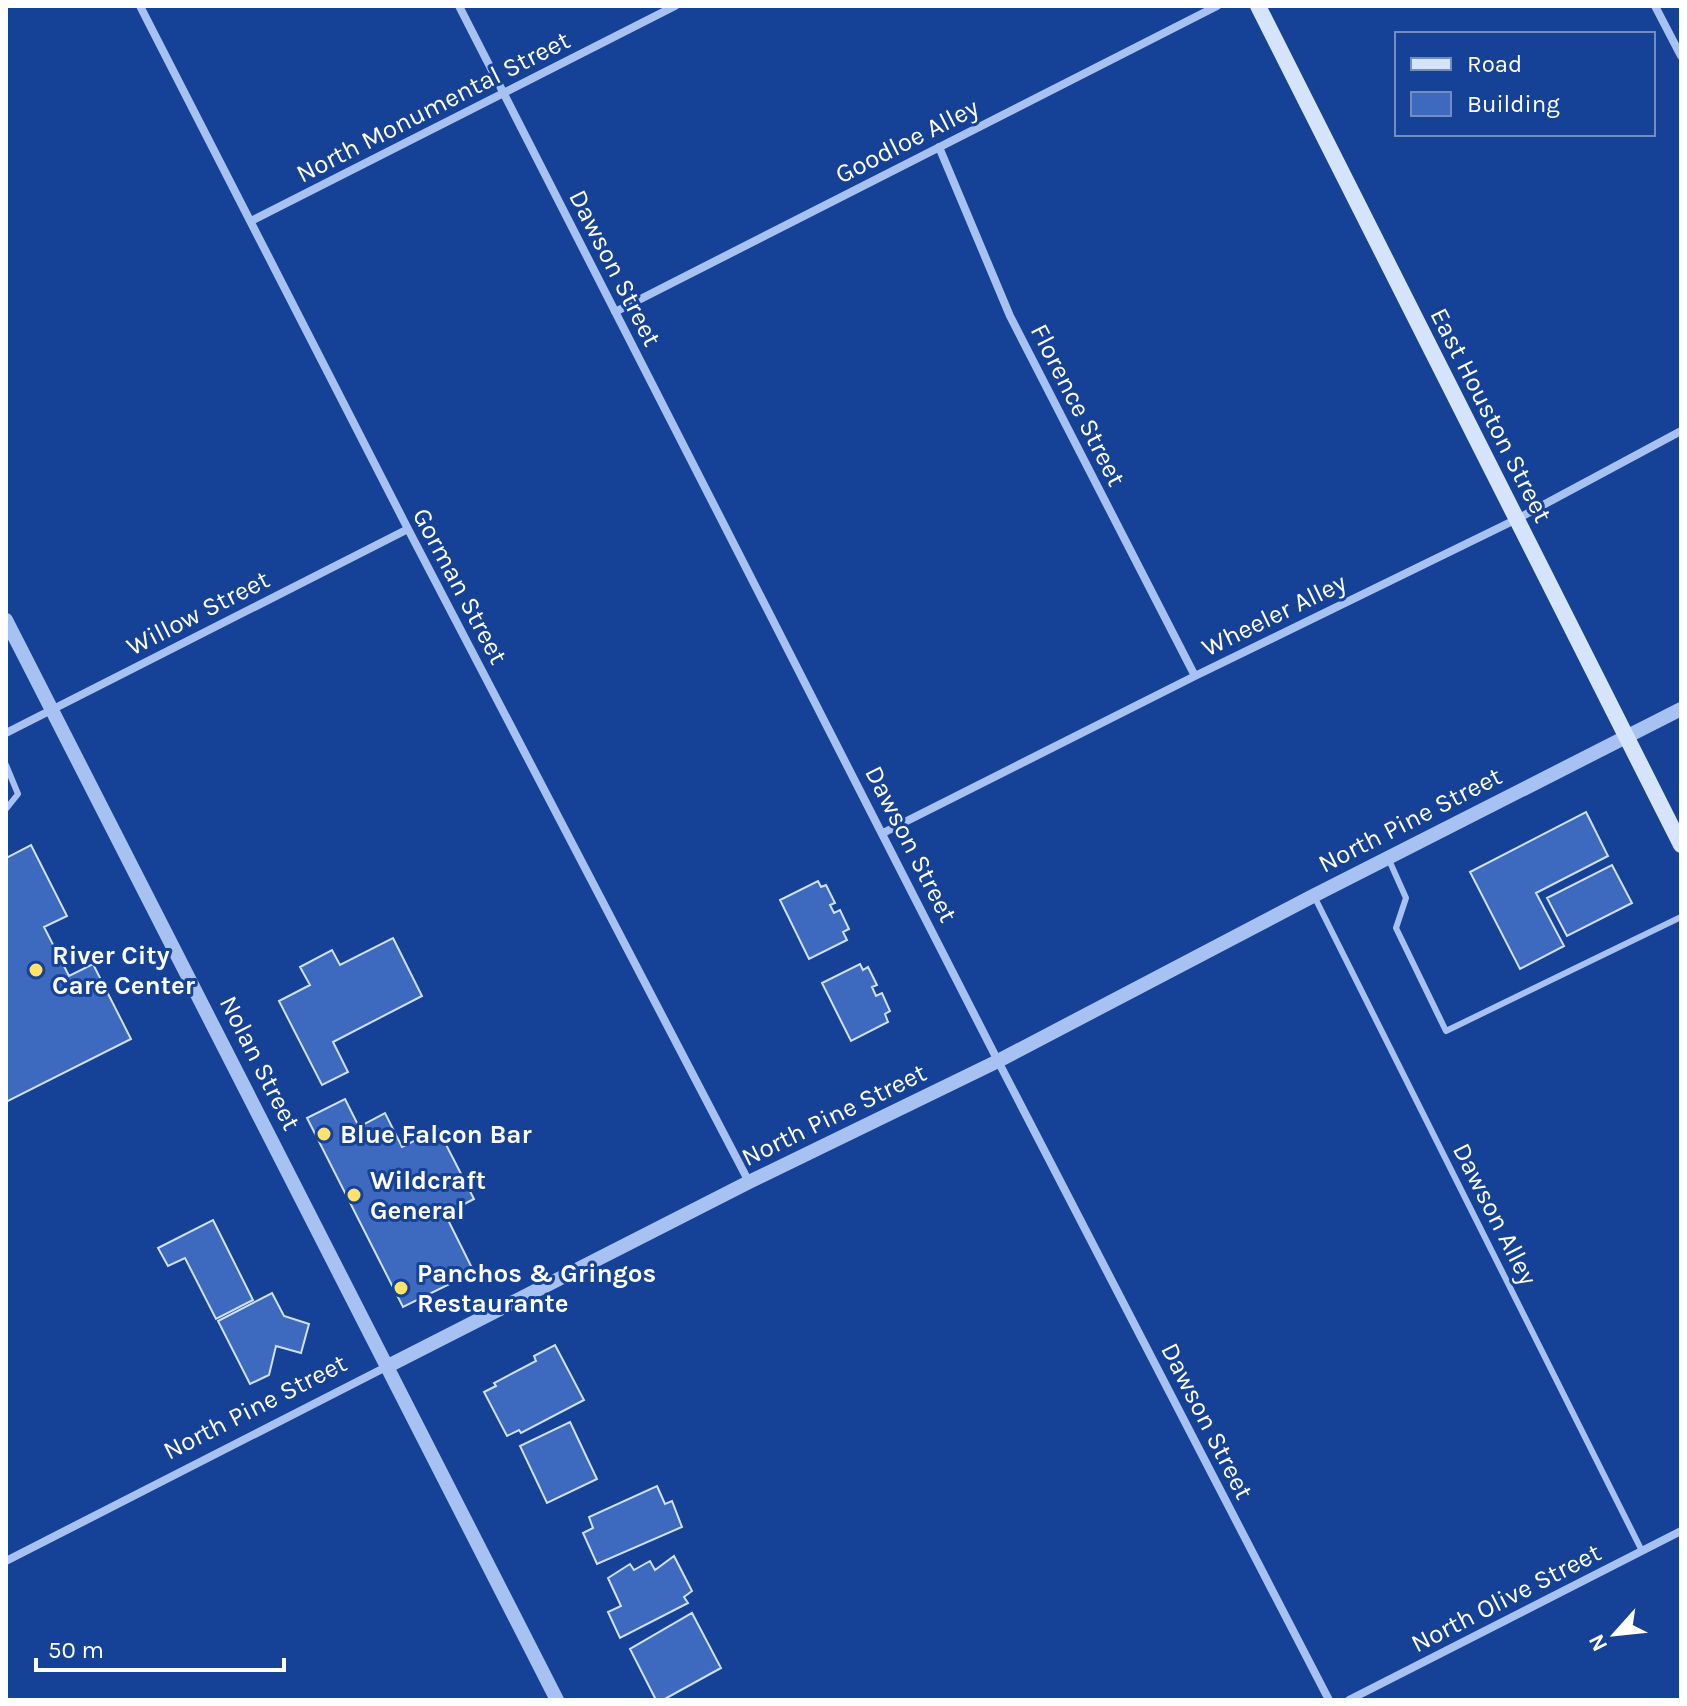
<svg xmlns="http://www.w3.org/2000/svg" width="1687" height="1706" font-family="Karla,sans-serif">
<rect width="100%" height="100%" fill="#154197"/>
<!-- building -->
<path fill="#3d6abf" stroke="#cfdffc" stroke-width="2" d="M 1586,812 L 1608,856 L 1536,893 L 1564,946 L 1520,969 L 1470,872 Z
M 31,845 L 67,916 L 44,927 L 69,976 L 93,964 L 131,1039 L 6,1102 L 6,858 Z
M 1612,865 L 1632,903 L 1567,936 L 1547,898 Z
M 818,881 L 821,887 L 826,885 L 835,903 L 830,905 L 834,913 L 840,910 L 849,929 L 843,932 L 847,940 L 809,959 L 780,900 Z
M 393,938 L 422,996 L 333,1042 L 348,1072 L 322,1085 L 279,1001 L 310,985 L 300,967 L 332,950 L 340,965 Z
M 860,964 L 863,970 L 868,967 L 877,985 L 872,987 L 876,996 L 882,993 L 890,1011 L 885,1014 L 888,1022 L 851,1041 L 822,983 Z
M 345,1099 L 359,1127 L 385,1113 L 402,1147 L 438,1129 L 474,1199 L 445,1214 L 474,1272 L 403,1307 L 307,1118 Z
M 213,1220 L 253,1300 L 216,1319 L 185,1258 L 168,1266 L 158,1248 Z
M 272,1293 L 284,1316 L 309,1324 L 301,1353 L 276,1346 L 269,1375 L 250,1384 L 218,1321 Z
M 555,1345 L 584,1400 L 521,1433 L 519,1430 L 507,1436 L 484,1392 L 496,1386 L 494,1383 L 536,1361 L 534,1356 Z
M 570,1422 L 597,1479 L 547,1503 L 520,1446 Z
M 657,1486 L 665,1504 L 672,1501 L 682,1527 L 597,1564 L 583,1533 L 593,1528 L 589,1517 Z
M 674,1556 L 692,1591 L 684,1597 L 688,1603 L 620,1638 L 608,1612 L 621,1606 L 608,1578 L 630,1564 L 634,1570 L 650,1561 L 655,1570 Z
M 692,1613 L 721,1668 L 663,1700 L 656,1700 L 630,1649 Z"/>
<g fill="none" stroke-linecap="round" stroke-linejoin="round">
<!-- service -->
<path stroke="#a7c2f2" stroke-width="6" d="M 6,765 L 18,794 L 6,809
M 1389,860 L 1406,898 L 1396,928 L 1446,1031 L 1681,917
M 1314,896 L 1642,1551"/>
<!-- minor -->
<path stroke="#a7c2f2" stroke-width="8" d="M 140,6 L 408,529 L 749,1182
M 459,6 L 998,1061 L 1329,1700
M 1655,6 L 1681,56
M 939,147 L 1010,316 L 1195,676
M 251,221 L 675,6
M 615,312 L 1217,6
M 6,733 L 408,529
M 883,833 L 1195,676 L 1517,519 L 1681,431
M 6,1561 L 388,1366
M 1349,1700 L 1681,1531"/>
<!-- tertiary -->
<path stroke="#a7c2f2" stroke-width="14" d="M 6,620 L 557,1700
M 388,1366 L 749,1182 L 998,1061 L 1313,896 L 1681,709"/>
<!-- secondary -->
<path stroke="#d6e3fc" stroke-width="16" d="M 1258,6 L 1681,845"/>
</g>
<!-- markers -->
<g fill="#ffe268" stroke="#154197" stroke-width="3">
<circle cx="36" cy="970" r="8"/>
<circle cx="324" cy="1134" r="8"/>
<circle cx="354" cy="1195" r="8"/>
<circle cx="401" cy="1288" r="8"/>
</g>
<g text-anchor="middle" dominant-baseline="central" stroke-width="6" stroke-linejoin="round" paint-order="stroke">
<!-- street labels -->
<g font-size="26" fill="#fff" stroke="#154197">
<text transform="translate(433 107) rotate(-27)">North Monumental Street</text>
<text transform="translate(907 141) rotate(-27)">Goodloe Alley</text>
<text transform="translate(615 268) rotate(63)">Dawson Street</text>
<text transform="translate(1078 405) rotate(63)">Florence Street</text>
<text transform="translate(1491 415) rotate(63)">East Houston Street</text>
<text transform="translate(460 586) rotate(62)">Gorman Street</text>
<text transform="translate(198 613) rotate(-27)">Willow Street</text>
<text transform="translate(1274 615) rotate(-26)">Wheeler Alley</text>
<text transform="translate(1410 820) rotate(-27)">North Pine Street</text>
<text transform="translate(911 844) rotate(63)">Dawson Street</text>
<text transform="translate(260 1063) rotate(63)">Nolan Street</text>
<text transform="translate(834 1115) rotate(-26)">North Pine Street</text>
<text transform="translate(1495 1214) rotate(63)">Dawson Alley</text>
<text transform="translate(255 1407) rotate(-27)">North Pine Street</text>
<text transform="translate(1207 1421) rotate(63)">Dawson Street</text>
<text transform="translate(1506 1598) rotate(-27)">North Olive Street</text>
</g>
<!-- poi labels -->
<g font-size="26" font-weight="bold" fill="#fff" stroke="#154197" text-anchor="start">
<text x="52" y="955">River City<tspan x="52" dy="30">Care Center</tspan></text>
<text x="340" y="1134">Blue Falcon Bar</text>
<text x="370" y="1180">Wildcraft<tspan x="370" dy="30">General</tspan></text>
<text x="417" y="1273">Panchos &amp; Gringos<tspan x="417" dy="30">Restaurante</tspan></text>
</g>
</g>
<!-- border -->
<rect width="1687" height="1706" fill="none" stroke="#ffffff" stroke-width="16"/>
<!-- legend -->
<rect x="1395" y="32" width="260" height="104" fill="#154197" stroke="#738dc1" stroke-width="2"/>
<rect x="1411" y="58" width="40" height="12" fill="#d6e3fc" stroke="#738dc1" stroke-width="2"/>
<text x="1467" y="72" font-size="24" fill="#ffffff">Road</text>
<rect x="1411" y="92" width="40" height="24" fill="#3d6abf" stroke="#738dc1" stroke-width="2"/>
<text x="1467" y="112" font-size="24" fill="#ffffff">Building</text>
<!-- north arrow -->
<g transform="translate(1615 1634) rotate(243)" stroke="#154197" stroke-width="6" paint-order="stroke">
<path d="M0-6L14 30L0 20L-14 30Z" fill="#ffffff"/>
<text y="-12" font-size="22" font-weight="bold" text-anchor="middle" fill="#ffffff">N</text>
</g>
<!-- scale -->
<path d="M36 1658v12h248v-12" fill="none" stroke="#ffffff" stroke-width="4"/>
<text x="48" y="1658" font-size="24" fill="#ffffff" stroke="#154197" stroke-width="6" paint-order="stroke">50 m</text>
</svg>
